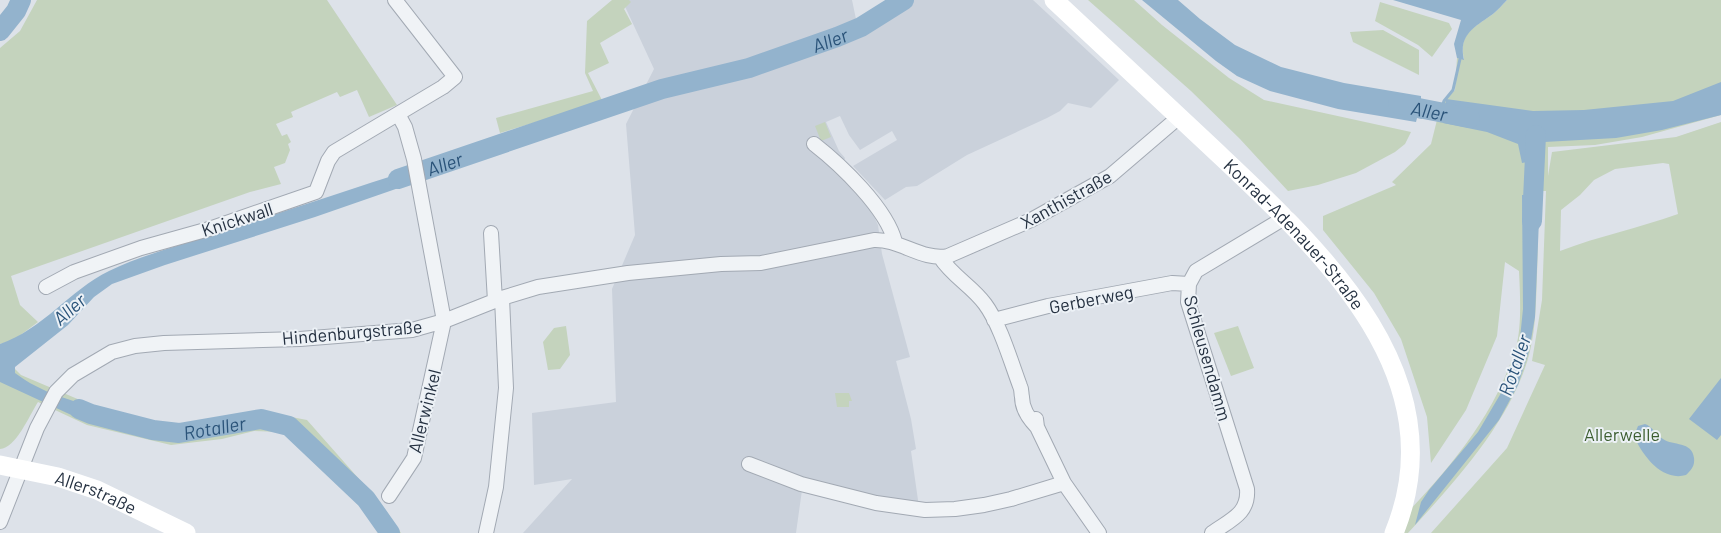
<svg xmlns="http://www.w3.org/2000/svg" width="1721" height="533" font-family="Barlow,sans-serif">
<rect width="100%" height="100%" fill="#dde2e9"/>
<!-- built -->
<path fill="#cad1db" d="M 622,0 L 852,0 L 857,24 L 807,42 L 811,53 L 861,34 L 914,0 L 1033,0 L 1119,80 L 1091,108 L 1068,103 L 1060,111 L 1047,118 L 967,155 L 917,186 L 906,187 L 885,200 L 853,166 L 897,140 L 892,131 L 860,150 L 849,135 L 840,116 L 826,122 L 839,151 L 845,158 L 839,173 L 870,208 L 878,225 L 882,254 L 910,357 L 896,361 L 911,419 L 916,449 L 911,451 L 920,514 L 802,490 L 796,533 L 523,533 L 572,479 L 534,485 L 532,413 L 616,402 L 612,289 L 635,235 L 626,124 L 654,69 Z"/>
<!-- green -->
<path fill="#c4d3bd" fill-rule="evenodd" d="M 37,0 L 327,0 L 397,105 L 369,117 L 357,90 L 340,97 L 337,92 L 291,112 L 293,117 L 276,124 L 282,136 L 287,134 L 291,142 L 288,144 L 290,150 L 285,163 L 274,167 L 281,184 L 250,192 L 11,276 L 20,305 L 38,322 L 14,340 L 0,344 L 0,48 L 20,31 Z
M 612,0 L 629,0 L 631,2 L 624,9 L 632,24 L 600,43 L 609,63 L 588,73 L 603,102 L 500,133 L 496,118 L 593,91 L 585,73 L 587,21 Z
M 1088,0 L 1134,0 L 1162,25 L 1229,78 L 1264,100 L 1411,132 L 1405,144 L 1395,152 L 1356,173 L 1318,185 L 1288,191 L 1240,139 L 1191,91 Z
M 1507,0 L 1721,0 L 1721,115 L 1642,137 L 1595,145 L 1548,147 L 1548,176 L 1552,152 L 1676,137 L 1721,122 L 1721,533 L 1431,533 L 1507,448 L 1545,365 L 1532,361 L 1542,300 L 1546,191 L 1539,191 C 1538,219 1538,247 1537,275 C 1536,300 1536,326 1530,351 C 1514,418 1454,483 1408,533 L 1388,533 C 1440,479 1494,421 1516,347 C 1522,327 1520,292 1519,271 L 1505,262 L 1497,336 L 1466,410 L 1431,463 L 1427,417 L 1401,339 L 1374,293 L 1323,230 L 1323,216 L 1396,185 L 1392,182 L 1431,144 L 1441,104 L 1455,90 L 1457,58 L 1464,59 C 1458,33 1475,27 1493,14 C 1498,10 1502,5 1507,0 ZM 1663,163 L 1669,164 L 1678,214 C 1639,228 1599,236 1560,251 L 1561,210 L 1580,195 L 1594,180 L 1615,169 Z
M 1380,2 L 1449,23 L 1452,29 L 1432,57 L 1418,45 L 1375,21 Z
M 1383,30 L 1419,50 L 1419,75 L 1353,42 L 1350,32 Z
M 825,122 L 831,137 L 821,141 L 815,126 Z
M 566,326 L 570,355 L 560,369 L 548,370 L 543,342 L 554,328 Z
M 1238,326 L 1254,368 L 1231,376 L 1214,333 Z
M 0,354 L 21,375 L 87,403 L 147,420 L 179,427 L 253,413 L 276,414 L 307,420 L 382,505 L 401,533 L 380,533 L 366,513 L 300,443 L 281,432 L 254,431 L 222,439 L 171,445 L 87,425 L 38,402 C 29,416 16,448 0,449 Z
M 835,393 L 849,393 L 852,401 L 849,401 L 849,407 L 837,407 Z"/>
<!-- water -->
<path fill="#93b3cd" d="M 1142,0 L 1178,0 L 1200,19 L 1235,45 L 1281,67 L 1344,83 L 1421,96 L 1421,101 L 1425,102 L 1422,119 L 1417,118 L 1416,122 L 1338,109 L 1270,91 L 1237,76 L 1216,61 Z
M 1393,0 L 1507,0 C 1502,5 1498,10 1493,14 C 1475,27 1458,34 1464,60 L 1457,58 L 1454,44 L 1461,20 Z
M 1721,82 L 1721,115 L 1662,130 L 1616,138 L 1544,142 L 1541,160 L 1522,163 L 1518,144 L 1487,132 L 1443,123 L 1446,99 L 1533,111 L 1584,110 L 1673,101 Z
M 411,170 L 413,183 L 315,217 L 165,265 L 112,284 L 94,297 L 68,325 L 15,367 L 15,373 C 41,393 75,402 106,410 L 104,425 L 80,419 L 0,382 L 0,344 C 42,330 70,290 109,271 C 144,254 183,245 220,232 C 284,212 347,190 411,170 Z
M 1522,195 L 1540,195 L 1535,317 L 1529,351 L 1518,385 L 1499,420 L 1415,525 L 1421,502 L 1429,490 L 1478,432 L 1501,393 L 1519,348 L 1523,309 Z
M 1721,378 L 1721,435 L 1717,440 L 1689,419 Z
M 1645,424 C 1652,426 1656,435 1663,439 C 1673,446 1692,441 1694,458 C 1695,466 1691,470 1686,475 C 1662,482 1642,455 1634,436 L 1638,426 Z"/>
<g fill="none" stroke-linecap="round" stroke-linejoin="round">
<!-- stream -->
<path stroke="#93b3cd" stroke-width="3" d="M 1440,112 L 1444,101 L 1453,90 L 1460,59"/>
<!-- river -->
<g stroke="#93b3cd" stroke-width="20">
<path d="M 0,31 L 16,11 L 21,0"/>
<path id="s1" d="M 1398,104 L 1470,118"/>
<path id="s2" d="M 398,179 L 662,89 L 749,68 L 837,37 L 861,27 L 904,0"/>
<path d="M 1532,221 L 1536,135"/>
<path id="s3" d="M 79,409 L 91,414 L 153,430 L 179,433 L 261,419 L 289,426 L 366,499 L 390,533"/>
</g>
<defs>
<path id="street" d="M 814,144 C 841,165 887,209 895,242
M 491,233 L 495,301
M 940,257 C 952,276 972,286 985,304 C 1000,324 1011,362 1020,386 C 1022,390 1021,393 1022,397 C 1022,409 1029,419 1037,427
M 46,287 L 74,272 L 141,248 L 209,229 L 316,192 L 328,161 L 334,152 L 443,87 L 455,77 L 395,0
M 994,320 L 1048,306 L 1172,283 L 1189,284
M 1036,419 L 1037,427 L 1064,483 L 1099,533
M 749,464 L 801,484 L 876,503 L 925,510 L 955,509 L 984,505 L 1011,499 L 1064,483
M 389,496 L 414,458 L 444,321 L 414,159 L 405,127 L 398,114
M 0,522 L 37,428 L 56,392 L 73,375 L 112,352 L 135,346 L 164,343 L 300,339 L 412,330 L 444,321 L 502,298 L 538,287 L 628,273 L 721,264 L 761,263 L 874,240 C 900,239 922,261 948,256 L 1031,220 L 1110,176 L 1179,117
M 486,533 L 496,487 L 506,388 L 502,298
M 1212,533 C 1230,520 1249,514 1247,489 L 1188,302 L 1189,284 L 1196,271 L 1286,217"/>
</defs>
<!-- street casing -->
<use href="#street" stroke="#a2a9b3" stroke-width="16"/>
<!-- street -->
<use href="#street" stroke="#f0f3f6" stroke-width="14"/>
<!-- secondary -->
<g stroke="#fff" stroke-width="19">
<path id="s4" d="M 1054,0 C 1106,48 1157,97 1209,145 C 1314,244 1460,372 1394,533"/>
<path id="s5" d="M 0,465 L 58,477 L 97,490 L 186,533"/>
</g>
</g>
<g text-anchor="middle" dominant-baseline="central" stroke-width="4" stroke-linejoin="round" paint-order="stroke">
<!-- street labels -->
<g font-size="18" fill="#253141" stroke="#ecf1f6">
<text transform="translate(1066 199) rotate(-29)">Xanthistraße</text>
<text transform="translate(237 219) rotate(-18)">Knickwall</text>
<text stroke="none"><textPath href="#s4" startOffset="336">Konrad-Adenauer-Straße</textPath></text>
<text transform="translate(1091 299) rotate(-11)">Gerberweg</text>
<text transform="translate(352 332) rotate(-5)">Hindenburgstraße</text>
<text transform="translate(1208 358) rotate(74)">Schleusendamm</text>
<text transform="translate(424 411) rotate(-76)">Allerwinkel</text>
<text stroke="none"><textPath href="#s5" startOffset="100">Allerstraße</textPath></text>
</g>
<!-- park labels -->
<g font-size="18" fill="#3c5e30" stroke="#ecf1f6">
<text x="1622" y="434">Allerwelle</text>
</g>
<!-- water labels -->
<g font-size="19" font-style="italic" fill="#2a5379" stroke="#ecf1f6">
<text stroke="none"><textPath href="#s2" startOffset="454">Aller</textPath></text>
<text stroke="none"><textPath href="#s1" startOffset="32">Aller</textPath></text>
<text stroke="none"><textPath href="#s2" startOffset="49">Aller</textPath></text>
<text transform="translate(69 309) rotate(-41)">Aller</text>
<text transform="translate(1514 365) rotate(-71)">Rotaller</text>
<text stroke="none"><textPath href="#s3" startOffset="139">Rotaller</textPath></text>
</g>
</g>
</svg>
